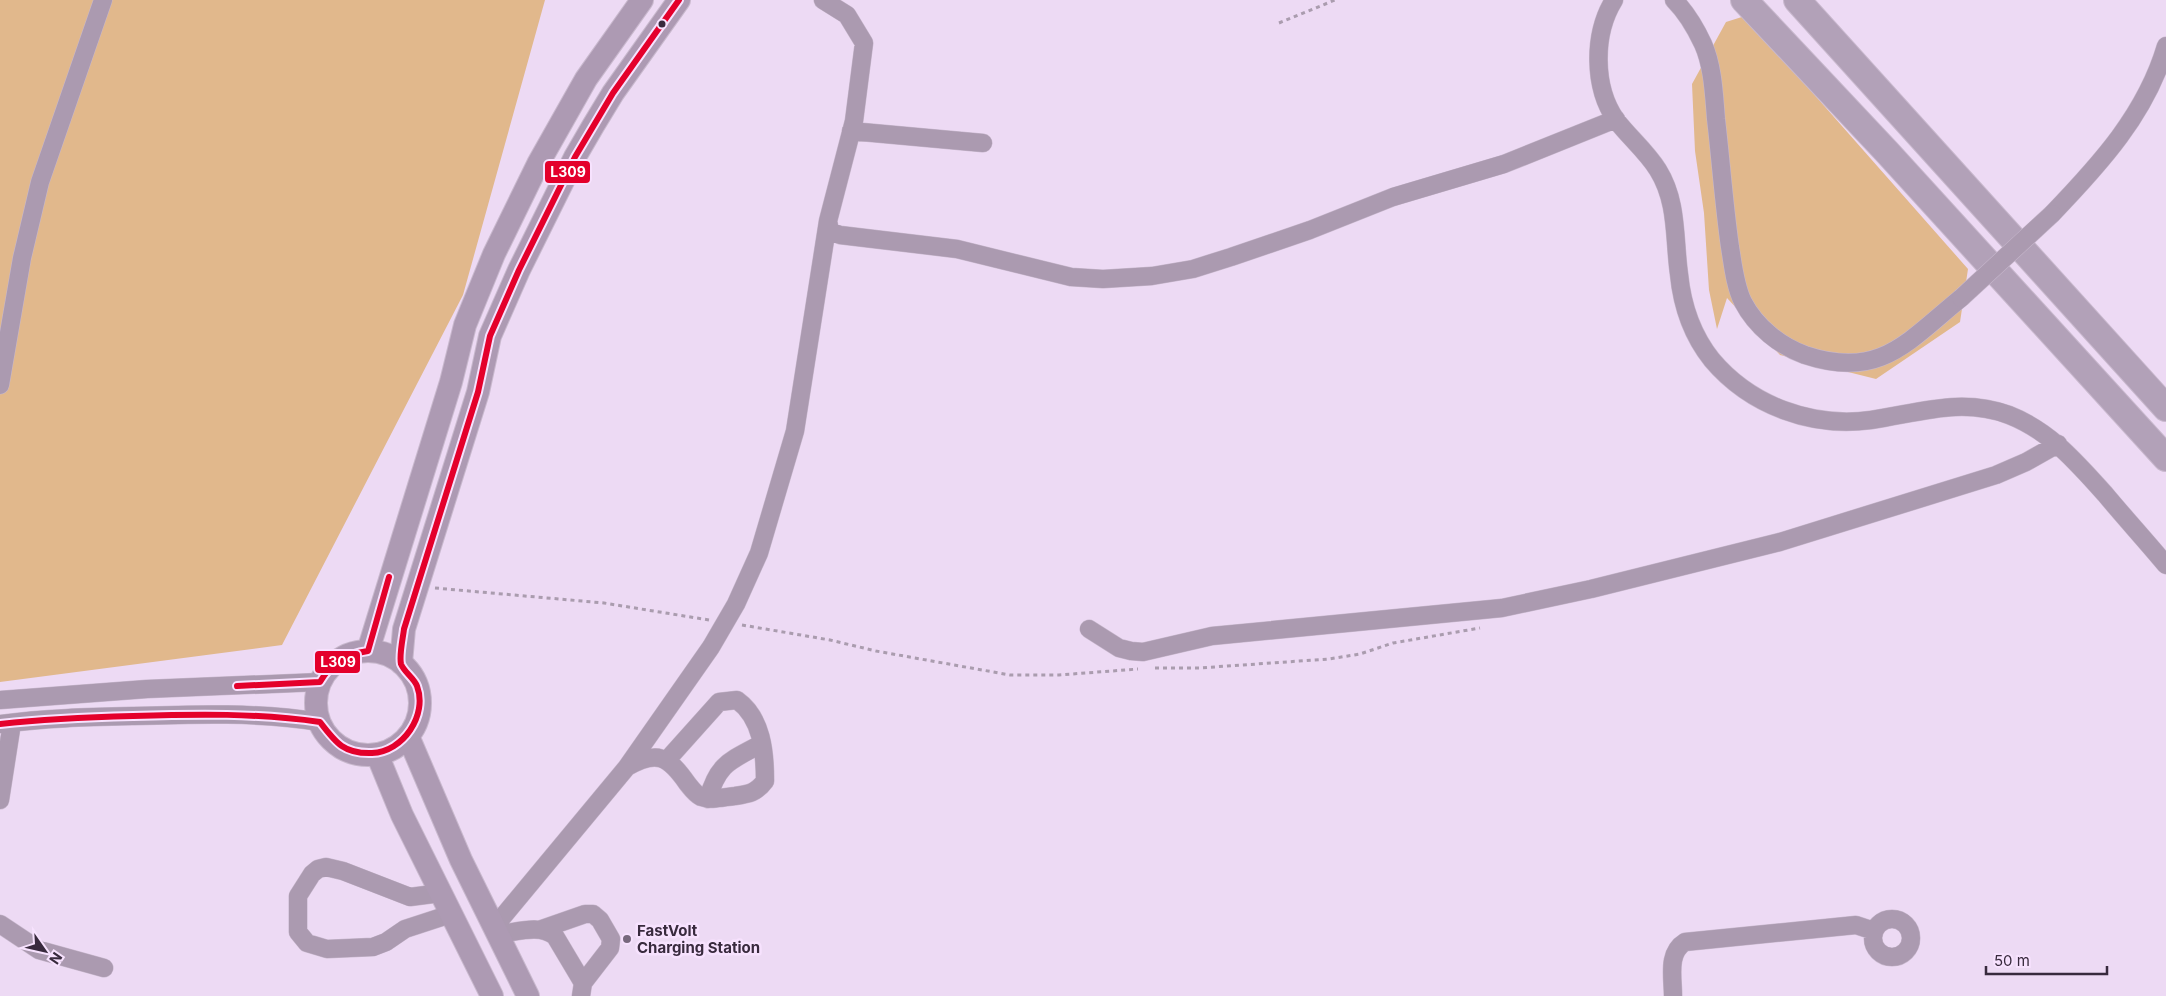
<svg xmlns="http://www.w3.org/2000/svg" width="2166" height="996" font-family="Inter,sans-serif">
<rect width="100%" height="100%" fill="#eddaf4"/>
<!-- forest -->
<path fill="#e1b88c" d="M 0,0 L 545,0 L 463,295 L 282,645 L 0,682 Z
M 1745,16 L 1968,269 L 1960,322 L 1876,379 L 1780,355 L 1727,298 L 1717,329 L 1709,290 L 1704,213 L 1695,151 L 1692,84 L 1726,22 Z"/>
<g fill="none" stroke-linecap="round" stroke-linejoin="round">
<defs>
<path id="minor" d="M 823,0 L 847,15 L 864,43 L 854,121 L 828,221 L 830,231 L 840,235 L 957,249 L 1071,277 L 1103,279 L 1152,276 L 1193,269 L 1231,257 L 1310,230 L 1393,197 L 1504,164 L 1616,119
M 1614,0 C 1593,34 1593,87 1616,120 C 1629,137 1647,152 1658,170 C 1678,202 1674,239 1679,274 C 1682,305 1692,335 1712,360 C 1751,406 1812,428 1871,420 C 1919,413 1961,397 2009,415 C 2050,431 2076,462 2105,494 C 2125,518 2146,541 2166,565
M 1674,0 C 1686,12 1696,29 1703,44 C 1713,66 1714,95 1716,119 C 1721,162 1724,205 1730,247 C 1733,265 1735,286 1743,302 C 1756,327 1780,346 1805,355 C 1880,380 1907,342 1961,298
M 851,131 L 983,143
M 2052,214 C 2100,164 2146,114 2166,46
M 0,385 L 22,258 L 40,182 L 103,0
M 1089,629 L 1119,648 L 1131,651 L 1143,652 L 1212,636 L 1502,608 L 1591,589 L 1780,542 L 1996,475 L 2026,462 L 2058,444
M 0,700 L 147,689 L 320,682
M 0,724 C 44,718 89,717 133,716 C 196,714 258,712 320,722
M 627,767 L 711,647 L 736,604 L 759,553 L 795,431 L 828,221
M 708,799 C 718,763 730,761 761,744
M 0,800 L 12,723
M 441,893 L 410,897 L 343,871 L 326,867 L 318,869 L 312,874 L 298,896 L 298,932 L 307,943 L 327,949 L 373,947 L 386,942 L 405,929 L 451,914
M1873 938a19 19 0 1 1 38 0a19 19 0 1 1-38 0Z
M 0,924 L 39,950 L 104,968
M 495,926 L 627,767 C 657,750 668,756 687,783 C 691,788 695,794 701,797 C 711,801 724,797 735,796 C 749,794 756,793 765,781 C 765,752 762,718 737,700 L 719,702 L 667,760
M 542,929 L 585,914 L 593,914 L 600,920 L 611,939 L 610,948 L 583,983
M 499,934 C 518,932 539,924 555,936 L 580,978 L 583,983 L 581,996
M 1673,996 C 1673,977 1667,953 1685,942 L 1856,925 L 1874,931"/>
<path id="major" d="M 368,651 L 451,382 L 465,325 L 494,254 L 538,164 L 586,79 L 642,0
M316 703a52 52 0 1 1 104 0a52 52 0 1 1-104 0Z
M 401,663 L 404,629 L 478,392 L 490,336 L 519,270 L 575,157 L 593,126 L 613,93 L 679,0
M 408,736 L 461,860 L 528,996
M 377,754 L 402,815 L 492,996"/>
<path id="highway" d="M 1744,0 L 1887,152 L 2166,458
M 1797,0 L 2166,408"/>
</defs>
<!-- minor casing -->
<use href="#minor" stroke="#c8b8cd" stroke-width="19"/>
<!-- major casing -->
<use href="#major" stroke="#c8b8cd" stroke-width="24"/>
<!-- highway casing -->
<use href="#highway" stroke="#c8b8cd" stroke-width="28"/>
<!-- path -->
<path stroke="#aa9cae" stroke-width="3" stroke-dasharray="4 4" stroke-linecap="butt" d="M 1279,23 L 1335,0
M 435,588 L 604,603 L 709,620
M 742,625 L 830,640 L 876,651 L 1010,675 L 1059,675 L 1138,669
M 1155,668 L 1199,668 L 1329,659 L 1360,654 L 1393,643 L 1480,628"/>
<!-- minor -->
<use href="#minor" stroke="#ab9ab0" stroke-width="18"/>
<!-- major -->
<use href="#major" stroke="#ad9ab3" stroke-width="22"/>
<!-- highway -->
<use href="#highway" stroke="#b2a1b8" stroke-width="26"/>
<defs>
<path id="minor-bridge" d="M 1961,298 L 2052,214"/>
</defs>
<!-- minor-bridge casing -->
<use href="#minor-bridge" stroke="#c8b8cd" stroke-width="19" stroke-linecap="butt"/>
<!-- minor-bridge -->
<use href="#minor-bridge" stroke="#ab9ab0" stroke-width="18"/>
<defs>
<path id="bus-1" d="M 237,686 L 320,682 C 331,663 346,654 368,651 L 389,577
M 0,724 C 44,719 89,717 133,716 C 196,714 258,713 320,722 C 336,743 344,754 372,753 C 403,752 428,715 417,686 C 414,678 404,672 401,664 C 399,655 403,638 404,629 L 478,392 L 490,336 L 519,270 L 575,157 L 613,93 L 679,0"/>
</defs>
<!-- bus-1 casing -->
<use href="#bus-1" stroke="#f7e2fe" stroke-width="10"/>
<!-- bus-1 -->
<use href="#bus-1" stroke="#e4002b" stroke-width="6"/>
</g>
<!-- markers -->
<circle fill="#382a3d" stroke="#f7e2fe" stroke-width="2" cx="662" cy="24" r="4.5"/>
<circle fill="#77687d" stroke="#f7e2fe" stroke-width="2" cx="627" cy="939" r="5"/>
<g text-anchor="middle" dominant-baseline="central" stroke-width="5" stroke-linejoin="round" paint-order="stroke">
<!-- poi labels -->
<g font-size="15" font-weight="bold" fill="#382a3d" stroke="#f7e2fe" text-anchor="start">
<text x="637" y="930">FastVolt<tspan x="637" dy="17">Charging Station</tspan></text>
</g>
</g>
<g stroke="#f7e2fe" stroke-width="2">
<rect x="544" y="160" width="47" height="24" rx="5" fill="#e4002b"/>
<rect x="314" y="650" width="47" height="24" rx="5" fill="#e4002b"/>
</g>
<g font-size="14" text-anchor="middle" font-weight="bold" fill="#fff">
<text x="568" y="177">L309</text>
<text x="338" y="667">L309</text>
</g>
<!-- north arrow -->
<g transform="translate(45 951) rotate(124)" stroke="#f7e2fe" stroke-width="4" paint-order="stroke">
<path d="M0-4L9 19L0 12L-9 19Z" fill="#382a3d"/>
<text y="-8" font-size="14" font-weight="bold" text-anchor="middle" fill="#382a3d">N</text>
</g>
<!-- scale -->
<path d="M1986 966v8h121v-8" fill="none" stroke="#382a3d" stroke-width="2.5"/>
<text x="1994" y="966" font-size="15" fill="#382a3d" stroke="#f7e2fe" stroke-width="4" paint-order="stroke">50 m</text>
</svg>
